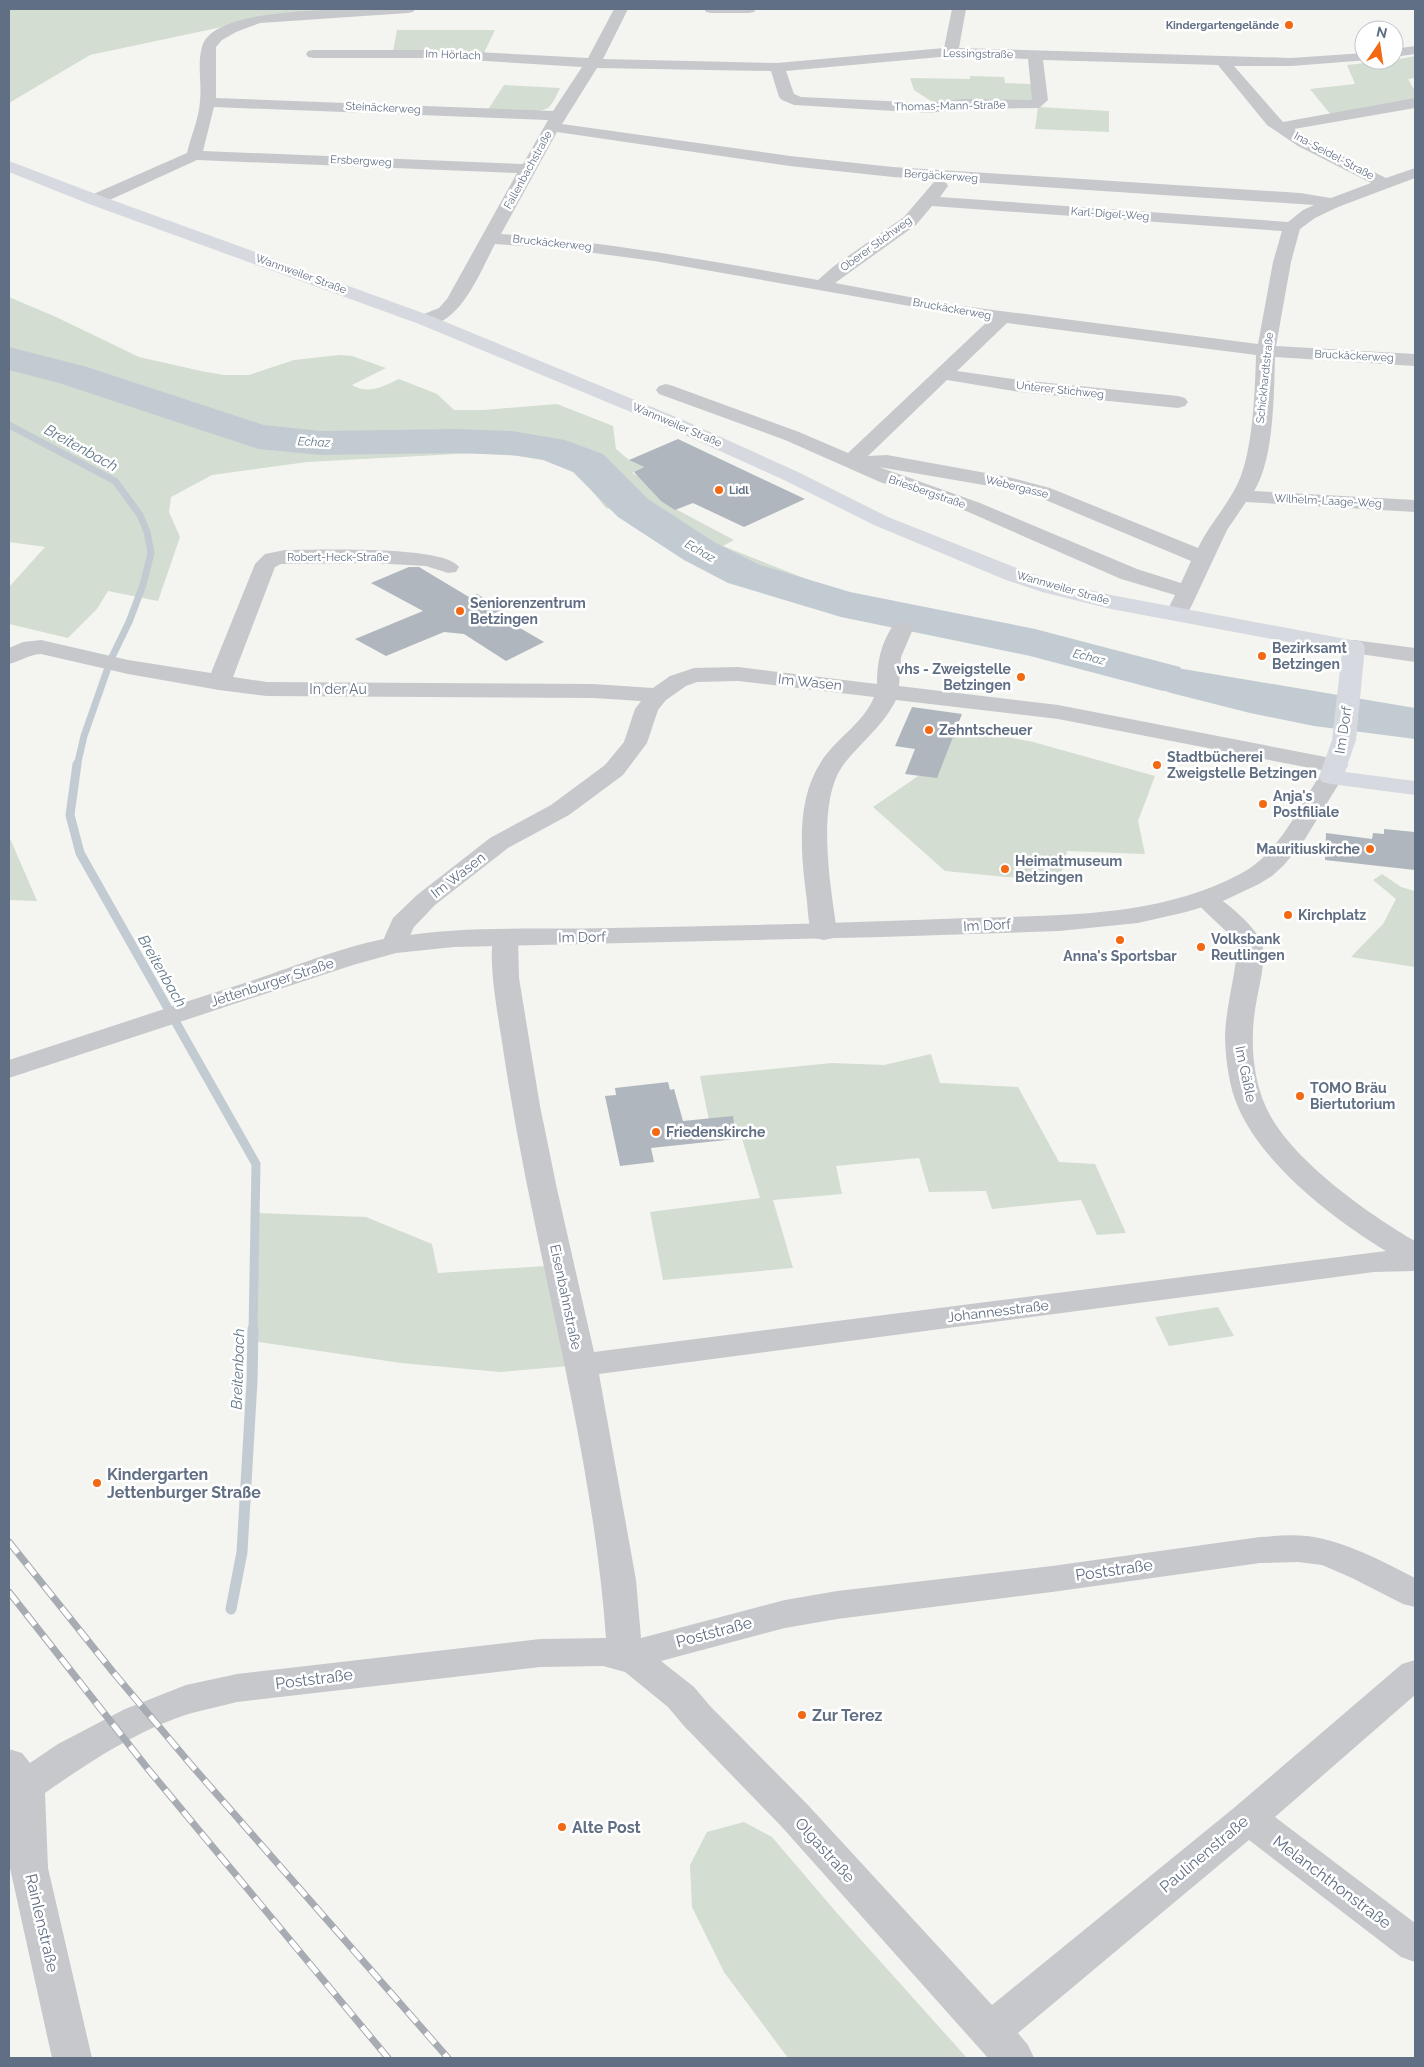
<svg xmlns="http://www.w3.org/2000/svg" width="1424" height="2067" font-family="Raleway,sans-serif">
<rect width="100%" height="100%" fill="#f4f5f0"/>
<!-- green -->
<path fill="#d3ddd1" d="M 9,9 L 408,9 L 260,19 L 90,55 L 9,103 Z
M 397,30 L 495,30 L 484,53 L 393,51 Z
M 1415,56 L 1415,78 L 1408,79 L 1415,91 L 1415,101 L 1331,115 L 1310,89 L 1355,84 L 1347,65 L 1394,60 Z
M 970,76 L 1004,77 L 1005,83 L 1032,84 L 1033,102 L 937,105 L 914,90 L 910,78 L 970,79 Z
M 504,85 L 560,88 C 557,94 554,101 550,106 C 542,116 500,111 487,111 Z
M 1038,107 L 1109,111 L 1109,132 L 1035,129 Z
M 9,297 L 56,317 L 139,357 L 201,371 L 224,375 L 249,375 L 294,360 L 339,355 L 352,356 L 386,368 L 352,385 C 368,395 384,386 399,379 L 437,394 L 454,410 L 484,410 L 557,404 L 613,426 L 616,449 L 629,460 L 644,467 L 632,473 L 647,480 L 668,505 L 734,540 L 723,546 L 824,586 L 816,595 L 756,575 L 670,526 L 606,508 L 577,473 L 545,458 L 476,453 L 307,462 L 212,475 L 171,497 L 169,512 L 180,537 L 158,601 L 108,591 L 97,609 L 68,638 L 9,624 L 9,587 L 45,547 L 9,542 Z
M 940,728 L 991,734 L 1033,742 L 1155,776 L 1138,821 L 1145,854 L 1067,851 L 1060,878 L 1006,877 L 945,871 L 873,807 L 924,772 Z
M 9,836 L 37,901 L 9,900 Z
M 1382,874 L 1401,887 L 1415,891 L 1415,967 L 1351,957 L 1383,924 L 1396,899 L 1373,880 Z
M 931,1054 L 940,1083 L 1018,1087 L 1059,1162 L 1095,1164 L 1126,1233 L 1097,1235 L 1081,1200 L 992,1209 L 986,1191 L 929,1192 L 919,1158 L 836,1166 L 842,1194 L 773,1200 L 793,1268 L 663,1280 L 650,1212 L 760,1198 L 740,1132 L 712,1135 L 700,1076 L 832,1063 L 884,1065 Z
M 256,1213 L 366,1217 L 432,1244 L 438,1273 L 560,1265 L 581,1365 L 500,1372 L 401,1363 L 253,1341 Z
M 1218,1307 L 1234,1336 L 1169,1346 L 1155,1317 Z
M 744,1822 L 772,1837 L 836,1912 L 967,2058 L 788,2058 L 724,1972 L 692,1907 L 690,1865 L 707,1832 Z"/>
<!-- water -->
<path fill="#c3cbd2" d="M 1106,656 L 1415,708 L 1415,739 L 1314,726 L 1250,713 L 1171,693 L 1100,669 L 1086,661 L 1088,657 Z"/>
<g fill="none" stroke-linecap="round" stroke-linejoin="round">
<!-- stream-far2 -->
<path stroke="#c3cbd2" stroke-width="7" d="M 9,425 L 115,481 L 140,515 L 147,532 L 151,553 L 143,585 L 129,622 L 111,659 L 84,736 L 77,766"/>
<!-- stream-far1 -->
<path stroke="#c3cbd2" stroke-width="9" d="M 77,764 L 70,815 L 80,853 L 256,1164 L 253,1331"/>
<!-- stream -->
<path stroke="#c3cbd2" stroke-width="11" d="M 231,1609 L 242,1552 L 252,1381 L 253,1329"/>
<!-- river -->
<path fill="#c3cbd2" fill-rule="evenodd" d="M 9,347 L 87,367 L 264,425 L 321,431 L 455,429 L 512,431 L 565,440 L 603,454 L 648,499 L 714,542 L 760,565 L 850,592 L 1035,629 L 1180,667 L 1186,677 L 1180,687 L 1163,691 L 1030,656 L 841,617 L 728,583 L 684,560 L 618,517 L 573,472 L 543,460 L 512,455 L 455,453 L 321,455 L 258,449 L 59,383 L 9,370 Z"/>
</g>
<!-- building -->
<path fill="#b0b6bd" d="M 678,439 L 805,499 L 744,527 L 693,503 L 675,510 L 661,501 L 634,472 L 644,467 L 629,460 Z
M 409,567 L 419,567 L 469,597 L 477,594 L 503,610 L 494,613 L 544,642 L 506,661 L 464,634 L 444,632 L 386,656 L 355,639 L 423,611 L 371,583 Z
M 912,707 L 962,714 L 937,778 L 905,774 L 915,749 L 895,746 Z
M 1384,829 L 1415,832 L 1415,870 L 1325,860 L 1326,833 L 1372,839 L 1373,833 L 1384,834 Z
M 668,1082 L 670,1090 L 674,1089 L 683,1121 L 733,1116 L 736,1139 L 651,1148 L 654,1162 L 620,1166 L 605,1096 L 616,1095 L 615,1088 Z"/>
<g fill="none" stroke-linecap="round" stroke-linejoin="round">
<!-- minor -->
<path fill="#c6c8cc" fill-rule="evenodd" d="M 348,9 L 415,9 L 413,12 L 408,13 L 260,23 L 236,32 L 222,40 L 216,47 L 216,98 L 553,111 L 582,67 L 437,58 L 313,58 L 308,57 L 306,54 L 308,51 L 313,50 L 437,50 L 588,58 L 614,9 L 628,9 L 603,59 L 777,63 L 944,48 L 952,9 L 966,9 L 959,48 L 1291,58 L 1364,53 L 1364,60 L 1369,60 L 1291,66 L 1234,66 L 1283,122 L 1415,98 L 1415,108 L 1294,129 L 1310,140 L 1386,178 L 1415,168 L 1415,178 L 1338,207 L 1315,218 L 1300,229 L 1291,262 L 1276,346 L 1415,354 L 1415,366 L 1275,357 C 1274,394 1274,460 1254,491 L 1415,500 L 1415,512 L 1246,502 L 1227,530 L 1191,607 L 1188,612 L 1180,614 L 1172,612 L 1169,607 L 1175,595 L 1121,579 L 966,511 L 880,482 L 785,440 L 659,394 L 656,390 L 659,386 L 666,384 L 673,386 L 799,432 L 848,453 L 989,320 L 654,261 L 564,249 L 495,244 C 481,270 457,334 419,324 L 416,320 L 419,316 L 439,308 L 447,299 L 517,173 L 197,160 L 101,204 L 89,204 L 87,200 L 89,196 L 187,153 C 191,136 199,118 200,101 C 202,84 197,63 202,47 C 211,10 318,11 348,9 ZM 951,56 L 1028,59 L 1032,99 L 1030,100 L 963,99 L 928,103 L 801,97 L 794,94 L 786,71 ZM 1043,60 L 1218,65 L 1267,125 L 1298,146 L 1371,183 L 1331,198 L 1300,193 L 893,167 L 790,156 L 562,124 L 597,68 L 771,71 L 779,97 L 782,100 L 794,105 L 928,113 L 963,109 L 1039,108 L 1048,100 ZM 214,107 L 548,120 L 523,164 L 203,151 ZM 557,132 L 790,166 L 893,177 L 1314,205 L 1303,210 L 1288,222 L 940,197 L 948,186 L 946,182 L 934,182 L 904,217 L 834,266 L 818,280 C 712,261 608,242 501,234 ZM 932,206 L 1282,231 L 1273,262 L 1258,344 L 947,304 L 835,283 L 916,225 ZM 1007,323 L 1256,355 C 1255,391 1253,451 1238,483 C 1227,506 1209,525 1198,548 L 1050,488 L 1008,477 L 887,455 L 868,456 L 947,380 L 1020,392 L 1178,408 L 1185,406 L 1188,402 L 1185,398 L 1178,396 L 1020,380 L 957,371 ZM 879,467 L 1007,489 L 1036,496 L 1191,561 L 1181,583 L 1137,569 L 980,503 Z
M 704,9 L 756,9 L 754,12 L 749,13 L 711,13 L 706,12 Z
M 1415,46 L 1415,54 L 1394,57 L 1394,49 Z
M 285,550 C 315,550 444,545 459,567 L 456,572 L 448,573 L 426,566 L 372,563 L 281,564 L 275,567 L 233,677 L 267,682 L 593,684 L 653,688 L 670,676 L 694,668 L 738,667 L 877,684 C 877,661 881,643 894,624 L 902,622 L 910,624 L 913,629 L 901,657 L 899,686 L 1058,705 L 1336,759 L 1344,761 L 1348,766 L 1344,771 L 1336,773 L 1058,719 L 896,700 C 883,726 861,742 844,764 C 815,802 831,888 837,932 L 833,938 L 824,940 L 815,938 C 808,927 808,913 807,901 C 801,855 795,802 821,762 C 836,738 863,724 874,697 L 738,681 L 697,682 L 686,686 L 666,700 L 658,710 L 647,743 L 623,775 L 569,815 L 508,848 L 435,905 L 414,927 L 403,951 L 394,953 L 385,951 L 381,945 L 393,918 L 417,895 L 490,838 L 551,805 L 605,765 L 624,742 L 635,709 L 641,701 L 593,698 L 267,696 L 219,690 L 128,674 L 41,654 C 28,655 21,661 9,664 L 9,648 L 23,642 L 41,640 L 128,660 L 211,673 L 255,564 L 265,554 Z
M 1205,891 C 1220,895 1262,931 1263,948 C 1265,966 1259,986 1256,1004 C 1250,1037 1252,1074 1265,1105 C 1287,1157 1367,1213 1415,1241 L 1415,1271 L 1374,1272 L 599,1374 L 636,1580 L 641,1638 L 785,1600 L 837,1591 L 1052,1566 L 1260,1537 C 1276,1536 1291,1534 1307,1536 C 1345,1541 1382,1561 1415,1578 L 1415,1607 L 1403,1604 L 1352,1578 L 1322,1565 L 1298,1562 L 1260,1563 L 1052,1592 L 837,1619 L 785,1628 L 661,1661 L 694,1687 L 710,1706 L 807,1804 L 992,2005 L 1235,1807 L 1402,1664 L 1415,1660 L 1415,1695 L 1275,1817 L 1415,1923 L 1415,1962 L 1401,1957 L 1249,1840 L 1018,2033 L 1028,2045 L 1034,2058 L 988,2058 L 781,1826 L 684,1726 L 668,1707 L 625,1672 L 603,1666 L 540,1667 L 237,1702 C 222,1706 207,1709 192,1713 C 141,1728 89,1762 45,1793 L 48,1868 L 92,2058 L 52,2058 L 10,1868 L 9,1749 L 22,1753 L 30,1763 L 58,1744 L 125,1709 L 186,1685 L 237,1674 L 540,1639 L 606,1638 C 592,1442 533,1250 504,1055 C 501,1031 484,950 496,932 L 505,930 L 514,932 L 518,938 L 519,978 L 540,1106 L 557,1189 L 594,1352 L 1386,1251 C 1333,1219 1263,1165 1238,1107 C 1229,1086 1226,1062 1225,1039 C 1225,1008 1236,977 1237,945 L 1231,936 L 1192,899 L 1196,894 Z"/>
<!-- tertiary -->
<path fill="#c6c8cc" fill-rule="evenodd" d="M 1354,640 L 1415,648 L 1415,662 L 1346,652 L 1343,647 L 1346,642 Z
M 1331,770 L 1340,772 L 1343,777 L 1305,839 L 1284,865 L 1272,876 L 1259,884 L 1223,901 L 1186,912 L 1138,923 L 1059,931 L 881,937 L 454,947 L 396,953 L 353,965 L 9,1078 L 9,1060 C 91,1033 173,1006 254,980 C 298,965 350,944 395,937 C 465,925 540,930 611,928 C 730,926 848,923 967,918 C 1059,915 1157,918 1240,874 C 1280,853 1298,808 1322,772 Z"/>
<!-- secondary -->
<path fill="#d6d9df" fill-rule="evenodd" d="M 9,161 L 101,196 L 431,316 L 681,419 L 798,472 L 888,517 L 1022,570 L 1057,582 L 1111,595 L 1362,642 L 1365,647 L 1356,740 L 1345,772 L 1415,781 L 1415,795 L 1331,784 L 1322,782 L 1319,777 L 1332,740 L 1342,652 L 1111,609 L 1042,592 L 1006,580 L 874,525 L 784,480 L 667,427 L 419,324 L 89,204 L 9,172 Z"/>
<defs>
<path id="rail" d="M 9,1542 L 113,1672 L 193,1767 L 448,2058
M 9,1592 L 148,1769 L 388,2058"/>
</defs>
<!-- rail casing -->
<use href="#rail" stroke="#a7abb2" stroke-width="7"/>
<!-- rail -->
<use href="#rail" stroke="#fff" stroke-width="5" stroke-dasharray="14" stroke-linecap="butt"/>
</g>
<!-- markers -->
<g fill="#f36812" stroke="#fff" stroke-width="2">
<circle cx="1289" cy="25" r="5"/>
<circle cx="719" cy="490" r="5"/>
<circle cx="460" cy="611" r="5"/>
<circle cx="1262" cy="656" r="5"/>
<circle cx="1021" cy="677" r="5"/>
<circle cx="929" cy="730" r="5"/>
<circle cx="1157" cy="765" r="5"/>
<circle cx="1263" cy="804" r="5"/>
<circle cx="1370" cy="849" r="5"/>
<circle cx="1005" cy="869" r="5"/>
<circle cx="1288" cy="915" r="5"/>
<circle cx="1120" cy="940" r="5"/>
<circle cx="1201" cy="947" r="5"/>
<circle cx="1300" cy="1096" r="5"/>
<circle cx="656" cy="1132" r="5"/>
<circle cx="97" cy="1483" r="5"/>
<circle cx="802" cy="1715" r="5"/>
<circle cx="562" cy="1827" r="5"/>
</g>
<g text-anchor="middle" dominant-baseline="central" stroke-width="5" stroke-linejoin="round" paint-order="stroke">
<!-- far-poi labels -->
<g font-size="11" font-weight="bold" fill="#616f84" stroke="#fff" text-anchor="end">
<text x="1279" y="25">Kindergartengelände</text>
<text x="729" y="490" text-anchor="start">Lidl</text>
</g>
<!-- far-street labels -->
<g font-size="11" fill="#616f84" stroke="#fff">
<text transform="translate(978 54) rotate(1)">Lessingstraße</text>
<text transform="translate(453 55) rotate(2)">Im Hörlach</text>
<text transform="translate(950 106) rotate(-1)">Thomas-Mann-Straße</text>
<text transform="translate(383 108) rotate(3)">Steinäckerweg</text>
<text transform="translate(1334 156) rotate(28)">Ina-Seidel-Straße</text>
<text transform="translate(361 161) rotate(3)">Ersbergweg</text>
<text transform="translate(528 170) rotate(-61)">Fallenbachstraße</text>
<text transform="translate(941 176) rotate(4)">Bergäckerweg</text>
<text transform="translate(1110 214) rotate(4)">Karl-Digel-Weg</text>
<text transform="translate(552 243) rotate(6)">Bruckäckerweg</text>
<text transform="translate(876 244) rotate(-36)">Oberer Stichweg</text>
<text transform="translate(301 274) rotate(20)">Wannweiler Straße</text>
<text transform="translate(952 309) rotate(10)">Bruckäckerweg</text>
<text transform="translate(1354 356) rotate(3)">Bruckäckerweg</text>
<text transform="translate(1265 378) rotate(-84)">Schickhardtstraße</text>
<text transform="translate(1060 390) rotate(6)">Unterer Stichweg</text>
<text transform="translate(677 425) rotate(23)">Wannweiler Straße</text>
<text transform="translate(1017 487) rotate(14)">Webergasse</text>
<text transform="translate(927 492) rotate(19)">Briesbergstraße</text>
<text transform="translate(1328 501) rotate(3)">Wilhelm-Laage-Weg</text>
<text x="338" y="557">Robert-Heck-Straße</text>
<text transform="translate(1063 588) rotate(16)">Wannweiler Straße</text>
</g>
<!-- far-water labels -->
<g font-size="12" font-style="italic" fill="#617889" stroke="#fff">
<text transform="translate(314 442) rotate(3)">Echaz</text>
<text transform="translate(700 551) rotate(30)">Echaz</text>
<text transform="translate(1089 657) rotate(14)">Echaz</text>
</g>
<!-- poi labels -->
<g font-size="14" font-weight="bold" fill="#616f84" stroke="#fff" text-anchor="start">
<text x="470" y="603">Seniorenzentrum<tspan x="470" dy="16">Betzingen</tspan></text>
<text x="1272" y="648">Bezirksamt<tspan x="1272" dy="16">Betzingen</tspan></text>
<text x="1011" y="669" text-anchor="end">vhs - Zweigstelle<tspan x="1011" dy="16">Betzingen</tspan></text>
<text x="939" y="730">Zehntscheuer</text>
<text x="1167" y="757">Stadtbücherei<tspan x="1167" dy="16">Zweigstelle Betzingen</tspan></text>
<text x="1273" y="796">Anja's<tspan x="1273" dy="16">Postfiliale</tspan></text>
<text x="1360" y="849" text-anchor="end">Mauritiuskirche</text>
<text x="1015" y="861">Heimatmuseum<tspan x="1015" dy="16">Betzingen</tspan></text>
<text x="1298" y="915">Kirchplatz</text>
<text x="1211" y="939">Volksbank<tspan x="1211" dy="16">Reutlingen</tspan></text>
<text x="1120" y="956" text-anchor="middle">Anna's Sportsbar</text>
<text x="1310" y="1088">TOMO Bräu<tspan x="1310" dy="16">Biertutorium</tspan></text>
<text x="666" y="1132">Friedenskirche</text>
</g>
<!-- street labels -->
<g font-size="14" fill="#616f84" stroke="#fff">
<text transform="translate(810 682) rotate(6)">Im Wasen</text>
<text x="338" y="689">In der Au</text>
<text transform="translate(1343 730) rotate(-81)">Im Dorf</text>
<text transform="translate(458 875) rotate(-38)">Im Wasen</text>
<text transform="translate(987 925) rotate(-3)">Im Dorf</text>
<text transform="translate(582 937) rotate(-1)">Im Dorf</text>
<text transform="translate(272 982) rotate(-18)">Jettenburger Straße</text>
<text transform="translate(1246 1074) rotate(78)">Im Gäßle</text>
<text transform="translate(566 1297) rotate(78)">Eisenbahnstraße</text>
<text transform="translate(998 1311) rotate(-7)">Johannesstraße</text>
</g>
<!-- water labels -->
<g font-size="15" font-style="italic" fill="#617889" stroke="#fff">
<text transform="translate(81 448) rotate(29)">Breitenbach</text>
<text transform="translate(162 971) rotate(60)">Breitenbach</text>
<text transform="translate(238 1369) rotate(-88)">Breitenbach</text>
</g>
<!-- near-poi labels -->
<g font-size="16" font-weight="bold" fill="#616f84" stroke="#fff" text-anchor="start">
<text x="107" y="1474">Kindergarten<tspan x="107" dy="18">Jettenburger Straße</tspan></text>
<text x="812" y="1715">Zur Terez</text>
<text x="572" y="1827">Alte Post</text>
</g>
<!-- near-street labels -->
<g font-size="16" fill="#616f84" stroke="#fff">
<text transform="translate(1114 1570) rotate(-8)">Poststraße</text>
<text transform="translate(714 1632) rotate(-15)">Poststraße</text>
<text transform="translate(314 1679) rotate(-7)">Poststraße</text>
<text transform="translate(825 1850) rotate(48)">Olgastraße</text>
<text transform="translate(1204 1854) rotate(-40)">Paulinenstraße</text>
<text transform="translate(1332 1882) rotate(37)">Melanchthonstraße</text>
<text transform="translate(42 1923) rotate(77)">Rainlenstraße</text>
</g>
</g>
<!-- border -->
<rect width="1424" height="2067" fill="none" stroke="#616f84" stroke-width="20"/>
<!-- north arrow -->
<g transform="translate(1379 45) rotate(13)"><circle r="24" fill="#ffffff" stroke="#c0c5ce"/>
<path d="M0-4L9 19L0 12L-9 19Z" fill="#f36812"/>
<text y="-8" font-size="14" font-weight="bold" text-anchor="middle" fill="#616f84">N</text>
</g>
</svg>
